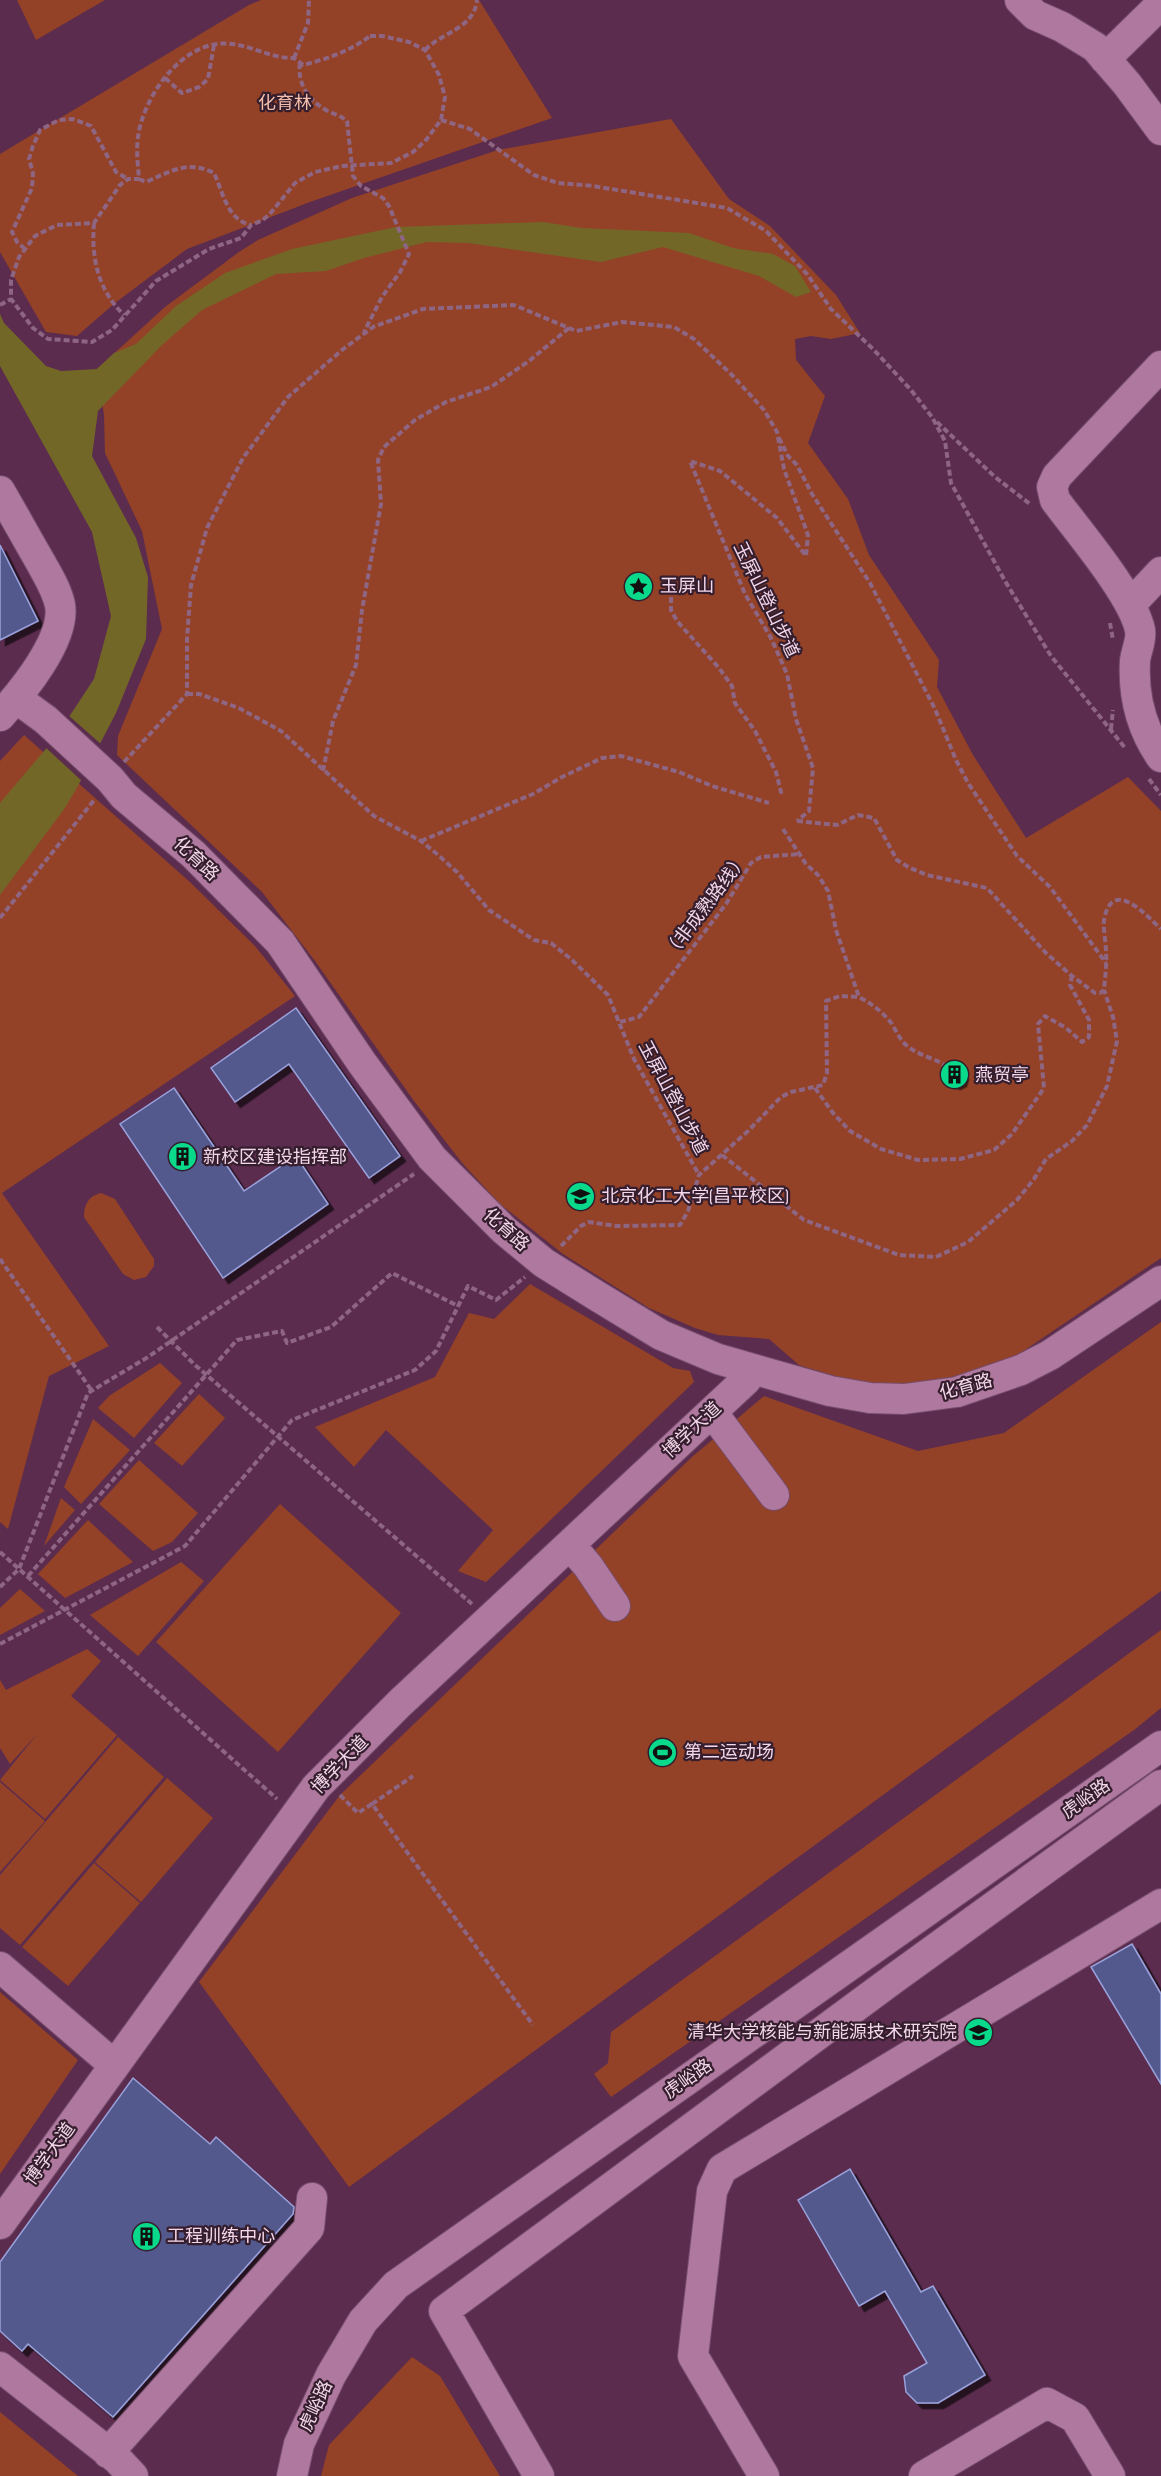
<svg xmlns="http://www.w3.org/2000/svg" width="1161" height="2476" font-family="'Sofia Sans Condensed','Noto Sans SC',sans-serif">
<defs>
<filter id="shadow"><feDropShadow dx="5.5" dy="5.5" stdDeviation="0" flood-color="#0009"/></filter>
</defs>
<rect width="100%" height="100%" fill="#5b2c4e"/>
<!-- green -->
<path fill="#944227" d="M 17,0 L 105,0 L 36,40 Z
M 261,0 L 479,0 L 552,118 L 310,202 L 187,249 L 115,303 L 77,336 L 46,332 L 0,252 L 0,154 L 249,5 Z
M 671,119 L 729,199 L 770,226 L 836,295 L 860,333 L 831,339 L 811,336 L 795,339 L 796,360 L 825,396 L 808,443 L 848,499 L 869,555 L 939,660 L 937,687 L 973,755 L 1026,838 L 1128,777 L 1161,811 L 1161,1258 L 1016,1356 L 968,1378 L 898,1385 L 856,1382 L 808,1368 L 799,1365 L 769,1339 L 718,1335 L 695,1328 L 649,1308 L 563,1254 L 500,1204 L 463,1164 L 414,1101 L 315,961 L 262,892 L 117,755 L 118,736 L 162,629 L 142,531 L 105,453 L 104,415 L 97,369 L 165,307 L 239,252 L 258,240 L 352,198 L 498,150 Z
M 24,735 L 191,883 L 255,946 L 295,996 L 2,1193 L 109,1346 L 49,1376 L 8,1529 L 0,1522 L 0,761 Z
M 101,1193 L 115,1199 L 154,1259 L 154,1266 L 146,1277 L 134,1280 L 123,1274 L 84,1217 C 84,1205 88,1196 101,1193 Z
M 530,1284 L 673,1368 L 690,1371 L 694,1382 L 486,1582 L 458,1571 L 493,1530 L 386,1430 L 354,1467 L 315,1427 L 435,1377 L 469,1313 L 494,1319 Z
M 1161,1322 L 1161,1591 L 349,2187 L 199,1982 L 340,1795 L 692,1457 L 764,1396 L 918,1451 L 1004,1433 Z
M 160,1363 L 182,1383 L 134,1438 L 98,1408 L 109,1396 Z
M 199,1394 L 225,1418 L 182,1466 L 154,1443 Z
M 93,1419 L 130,1450 L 81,1504 L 64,1487 Z
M 139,1460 L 198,1513 L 172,1542 L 153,1551 L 99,1504 Z
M 61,1498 L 75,1510 L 44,1546 Z
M 280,1504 L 401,1613 L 278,1752 L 156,1642 Z
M 88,1520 L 133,1562 L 65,1598 L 38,1574 Z
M 181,1562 L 204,1581 L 138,1656 L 90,1615 Z
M 20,1589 L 45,1611 L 0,1635 L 0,1608 Z
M 1161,1630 L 1161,1708 L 1134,1730 L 611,2097 L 594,2074 L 608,2063 L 611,2032 Z
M 87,1649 L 101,1661 L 71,1696 L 117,1735 L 45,1819 L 0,1780 L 38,1733 L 10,1764 L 0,1748 L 0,1680 L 6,1690 Z
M 118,1737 L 164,1777 L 20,1945 L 0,1928 L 0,1875 Z
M 167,1778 L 213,1818 L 141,1902 L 95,1862 Z
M 0,1782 L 45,1821 L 0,1872 Z
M 94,1863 L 140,1903 L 68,1986 L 22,1947 Z
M 0,1992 L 78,2060 L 0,2174 Z
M 412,2357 L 440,2376 L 500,2476 L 321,2476 L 329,2445 Z
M 0,2412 L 78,2476 L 0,2476 Z"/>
<!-- water -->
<path fill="#736728" d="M 543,222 L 582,228 L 689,233 L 733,248 L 773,254 L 795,266 L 811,292 L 796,297 L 759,276 L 663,247 L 601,262 L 468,243 L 427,242 L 364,258 L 326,271 L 276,274 L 202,310 L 162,345 L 98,411 L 92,456 L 136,538 L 148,577 L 146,639 L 116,713 L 79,784 L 65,808 L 0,895 L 0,803 L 55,738 L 94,679 L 111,616 L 92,532 L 0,366 L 0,314 L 4,323 L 46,366 L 61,371 L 97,369 L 114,353 L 136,344 L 176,306 L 225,273 L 292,249 L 396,227 Z"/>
<!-- pier -->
<path fill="#5b2c4e" d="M 67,714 L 102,745 L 83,782 L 44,746 Z"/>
<!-- building -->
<path fill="#53588d" stroke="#9aa2dc" stroke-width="1.5" filter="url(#shadow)" d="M 0,545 L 38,621 L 0,640 Z
M 296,1008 L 400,1156 L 369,1178 L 289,1064 L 235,1102 L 211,1068 Z
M 953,1067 L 960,1069 L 963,1074 L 961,1081 L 955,1084 L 944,1081 L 947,1070 Z
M 174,1088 L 244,1191 L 296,1156 L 328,1204 L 223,1278 L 120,1124 Z
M 1132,1944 L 1161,1994 L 1161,2084 L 1091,1967 Z
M 133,2078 L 210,2144 L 216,2137 L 294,2207 L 293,2214 L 113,2417 L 28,2344 L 22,2351 L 0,2331 L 0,2262 Z
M 850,2169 L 921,2292 L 933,2286 L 985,2375 L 938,2403 L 917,2403 L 906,2392 L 904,2376 L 927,2363 L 885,2291 L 859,2306 L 798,2200 Z"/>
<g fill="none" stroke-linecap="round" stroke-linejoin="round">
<defs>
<path id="minor" d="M 1020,0 L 1035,15 L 1062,27 L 1095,47 L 1127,84 L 1161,130
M 1105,59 L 1161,4
M 1161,366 L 1057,476 L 1052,487 L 1055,500 C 1077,530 1133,595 1140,630 C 1142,640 1136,651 1135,661 C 1133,696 1141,728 1161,757
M 0,491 C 14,515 27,539 41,563 C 48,576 57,590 60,605 C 66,639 22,692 0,716
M 1131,604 L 1161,572
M 16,698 L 46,720 L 110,779 L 124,796 L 193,854 L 280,942 L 362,1063 L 432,1158 L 504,1230 L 544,1263 L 597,1296 L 661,1335 L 718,1359 L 830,1391 L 870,1398 L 904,1399 L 957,1392 L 1021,1370 L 1050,1355 L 1161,1281
M 712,1412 L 774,1495
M 570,1545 L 588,1566 L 615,1606
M 0,1967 L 114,2065
M 0,2224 L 316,1787 L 400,1703 L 746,1380 L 752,1370
M 0,2367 L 117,2459 L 133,2476
M 108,2453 L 309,2228 L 312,2198
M 292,2476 L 299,2444 L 331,2375 L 363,2321 L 396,2285 L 1161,1746
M 539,2476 L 444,2311 L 892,1980 L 1161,1785
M 764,2476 L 693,2356 L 712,2191 L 722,2169 L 1161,1904
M 924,2476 L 1047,2403 L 1075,2418 L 1110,2476"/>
</defs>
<!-- minor casing -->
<use href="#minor" stroke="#754c6b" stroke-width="32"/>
<!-- path -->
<path stroke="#8e6582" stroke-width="4" stroke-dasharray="6 3" stroke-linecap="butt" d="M 370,36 L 382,36 L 409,42 L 425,50 L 439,75 L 445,97 L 441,120 L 426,140 L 413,152 L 391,163 L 342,166 L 315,172 L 295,183 L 269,215 L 261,221 L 251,225 L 241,238 L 209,249 L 156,281 L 112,330 L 92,342 L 48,339 L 33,328 L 11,299 L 11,280 L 19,257 L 35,236 L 57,225 L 94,223 L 120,185 L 128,179 L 139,179 C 138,166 136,150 138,137 C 143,99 177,49 217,44 C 244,40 268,59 294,58 L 303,65 C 327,59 350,51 370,36 Z
M 425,50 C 442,32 474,29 477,0
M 294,58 L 308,23 L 309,0
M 300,63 C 297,83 308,100 326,110 C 333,114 340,115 347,121 L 353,176 L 361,186 L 383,198 L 389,206 L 409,254 L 400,272 L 382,297 L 364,332
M 165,78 L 182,93 L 199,87 L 208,79 L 214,45
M 441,120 L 470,129 L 534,175 L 558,183 L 593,186 L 727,208 L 766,231 L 807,274 L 831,309 L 874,350 L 911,390 L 932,417 L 945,441 L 951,483 L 1005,581 L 1051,656 L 1126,749
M 139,179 L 146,182 C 171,171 188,160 214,173 C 223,192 227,220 251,225
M 94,223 C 91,258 98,290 124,315
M 25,249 L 17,242 L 12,232 L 32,188 L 33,173 L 29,159 L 33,146 L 40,130 L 59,120 L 73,119 L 91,126 L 116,172 L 128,179
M 0,305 L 11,299
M 937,422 L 995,477 L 1030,504
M 779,438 L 788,456 L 797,465 L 812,494 L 870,583 L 935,709 L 956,760 L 968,783 L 1017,856 L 1050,887 L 1106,963
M 671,597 L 671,610 L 677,621 L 719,668 L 732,686 L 735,703 L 755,731 L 776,772 L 782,796
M 1110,623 L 1113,640
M 187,694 L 199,694 L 239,708 L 281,731 L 374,816 L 421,841 L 437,854 L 457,872 L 489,910 L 534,940 L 551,943 L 571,959 L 608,995 L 634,1059 L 699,1175
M 1111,729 L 1113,710
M 124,762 L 187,694 L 187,639 L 191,585 L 207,528 L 243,458 L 288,397 L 342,350 L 373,327 L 423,309 L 514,305 L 576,331 L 622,322 L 674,327 L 694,339 L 733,376 L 764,410 L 777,432 L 784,469 L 808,535 L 806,556 L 777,518 L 720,471 L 690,461 L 745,594 L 771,638 L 787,674 L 796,719 L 813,768 L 809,811 L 797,821
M 323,771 L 333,721 L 356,665 L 362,610 L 381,504 L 378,460 L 384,447 L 415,420 L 446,402 L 491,387 L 529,361 L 569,328
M 1149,779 L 1161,795
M 797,821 L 837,825 L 858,815 L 874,818 L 897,860 L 910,868 L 927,875 L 987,888 L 1046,953 L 1072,976 L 1095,993 L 1100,993 L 1104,990 C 1105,977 1107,965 1106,952 C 1106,942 1103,930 1104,920 C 1112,877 1145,914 1161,929
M 783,829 L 806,864 L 818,875 L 828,891 L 836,930 L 859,997 C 872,1004 883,1012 892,1024 C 896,1031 900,1039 905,1044 C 915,1054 931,1057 943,1064 L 945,1069 L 951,1074
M 421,841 L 533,794 L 562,777 L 602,758 L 621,756 L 679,772 L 712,786 L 769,803
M 0,918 L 95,799
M 620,1022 L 639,1017 L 726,904 L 751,863 L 761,857 L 799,854
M 815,1088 L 833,1113 L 850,1131 L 881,1149 L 918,1160 L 960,1159 L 994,1150 L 1012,1134 L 1044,1088 L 1038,1024 L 1045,1016 L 1066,1028 L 1082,1042 L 1089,1037 L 1089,1020 L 1070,985 L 1072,976
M 722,1155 L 804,1220 L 899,1255 L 936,1257 L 968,1242 L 1017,1200 L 1034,1179 L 1046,1159 L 1072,1141 L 1087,1125 L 1107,1086 L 1117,1041 L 1113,1017 L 1104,990
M 561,1246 L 581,1226 L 589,1222 L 616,1226 L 680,1225 L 688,1211 L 699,1175 L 748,1131 L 781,1097 L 791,1092 L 823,1085 L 827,1073 L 826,1001 L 840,996 L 859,997
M 0,1259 L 92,1391
M 157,1327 L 195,1365 L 472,1604
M 0,1552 L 277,1799
M 28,1576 L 237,1340 L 282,1331 L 287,1343 L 331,1327 L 392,1273 L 458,1306
M 0,1587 L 19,1569 L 88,1393 L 148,1357 L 414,1174
M 0,1644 L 185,1546 L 292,1420 L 415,1370 L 436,1351 L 468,1286 L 496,1300 L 525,1277
M 340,1795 L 358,1813 L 372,1804 L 533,2025
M 372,1804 L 413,1776"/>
<!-- minor -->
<use href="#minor" stroke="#af789e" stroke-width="30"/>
</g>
<!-- icons -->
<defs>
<symbol id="sight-disc" viewBox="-11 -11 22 22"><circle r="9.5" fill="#08d98b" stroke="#341e2d"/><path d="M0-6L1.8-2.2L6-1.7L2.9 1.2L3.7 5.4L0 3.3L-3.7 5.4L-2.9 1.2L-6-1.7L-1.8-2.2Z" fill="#111"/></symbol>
<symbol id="building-disc" viewBox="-11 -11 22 22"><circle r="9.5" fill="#08d98b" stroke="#341e2d"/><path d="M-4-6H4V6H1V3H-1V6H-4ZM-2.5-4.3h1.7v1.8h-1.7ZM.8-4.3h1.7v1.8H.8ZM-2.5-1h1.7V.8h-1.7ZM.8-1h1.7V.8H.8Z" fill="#111"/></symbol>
<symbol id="university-disc" viewBox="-11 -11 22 22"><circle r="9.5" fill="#08d98b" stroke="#341e2d"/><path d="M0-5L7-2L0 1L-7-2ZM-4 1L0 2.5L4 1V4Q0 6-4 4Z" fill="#111"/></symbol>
<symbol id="stadium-disc" viewBox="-11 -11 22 22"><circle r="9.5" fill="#08d98b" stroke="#341e2d"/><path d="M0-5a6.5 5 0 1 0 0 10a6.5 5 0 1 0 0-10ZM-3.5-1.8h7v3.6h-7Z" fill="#111"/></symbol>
</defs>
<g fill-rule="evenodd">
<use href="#sight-disc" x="622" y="570" width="33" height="33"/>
<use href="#building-disc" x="938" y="1058" width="33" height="33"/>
<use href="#building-disc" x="166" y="1140" width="33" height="33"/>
<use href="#university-disc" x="564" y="1180" width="33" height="33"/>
<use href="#stadium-disc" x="646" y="1736" width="33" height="33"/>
<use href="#university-disc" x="962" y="2016" width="33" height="33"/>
<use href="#building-disc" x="130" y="2220" width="33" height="33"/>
</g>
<g text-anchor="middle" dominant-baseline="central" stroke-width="4.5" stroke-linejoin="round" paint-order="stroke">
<!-- park labels -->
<g font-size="18" fill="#f3bdab" stroke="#341e2d">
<text x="285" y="103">化育林</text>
</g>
<!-- poi labels -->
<g font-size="18" fill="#f4d6ea" stroke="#341e2d" text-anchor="start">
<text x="660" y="586">玉屏山</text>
<text x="975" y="1075">燕贸亭</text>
<text x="203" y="1157">新校区建设指挥部</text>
<text x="601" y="1196">北京化工大学(昌平校区)</text>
<text x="684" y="1752">第二运动场</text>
<text x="957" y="2032" text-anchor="end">清华大学核能与新能源技术研究院</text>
<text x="167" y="2236">工程训练中心</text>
</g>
<!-- street labels -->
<g font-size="18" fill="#f4d6ea" stroke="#341e2d">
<text transform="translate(766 600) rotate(64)">玉屏山登山步道</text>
<text transform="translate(196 859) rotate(43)">化育路</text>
<text transform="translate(706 906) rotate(-53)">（非成熟路线）</text>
<text transform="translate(673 1098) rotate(62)">玉屏山登山步道</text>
<text transform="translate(506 1230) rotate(42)">化育路</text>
<text transform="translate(966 1387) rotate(-15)">化育路</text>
<text transform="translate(692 1430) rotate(-43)">博学大道</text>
<text transform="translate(340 1765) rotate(-46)">博学大道</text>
<text transform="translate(1086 1799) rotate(-35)">虎峪路</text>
<text transform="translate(688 2079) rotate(-35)">虎峪路</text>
<text transform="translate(50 2154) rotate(-54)">博学大道</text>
<text transform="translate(316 2406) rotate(-65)">虎峪路</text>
</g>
</g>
</svg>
